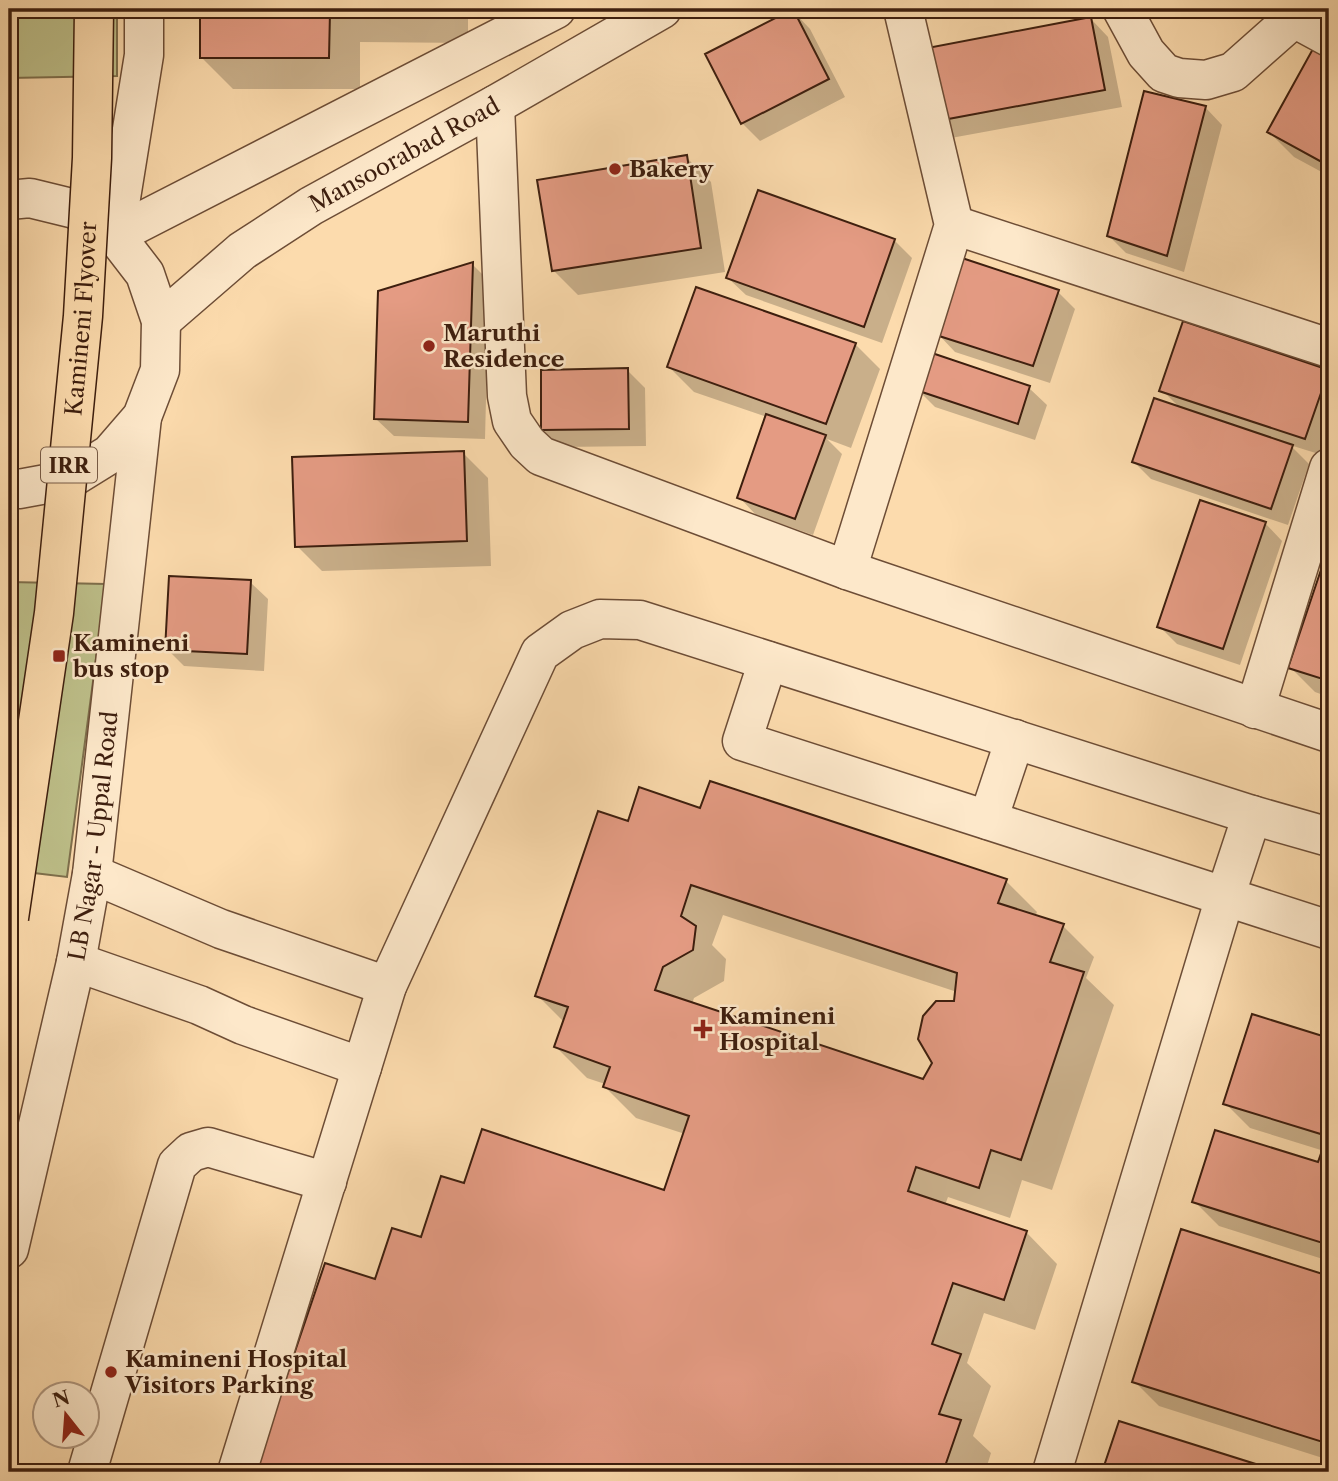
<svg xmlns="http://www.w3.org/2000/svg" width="1338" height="1481" font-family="'Libre Caslon Text',serif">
<rect width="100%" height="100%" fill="#fcdbad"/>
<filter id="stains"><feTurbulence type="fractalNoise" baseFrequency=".00286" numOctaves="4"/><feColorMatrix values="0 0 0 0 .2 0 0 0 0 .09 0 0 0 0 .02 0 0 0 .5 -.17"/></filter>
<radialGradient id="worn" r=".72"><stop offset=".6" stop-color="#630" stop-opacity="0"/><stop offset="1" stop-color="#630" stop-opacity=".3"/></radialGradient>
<!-- green -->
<path fill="#bec08a" stroke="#7e6f4c" stroke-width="2" d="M 9,9 L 117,9 L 117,76 L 9,78 Z
M 9,582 L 106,584 L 67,877 L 9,870 Z"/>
<!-- shadow -->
<path fill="#0003" fill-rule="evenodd" d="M 202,9 L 468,9 L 468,43 L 360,42 L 360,89 L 233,89 L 202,58 Z
M 793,11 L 810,29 L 845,97 L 760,141 L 742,123 L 707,55 Z
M 1091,19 L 1108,37 L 1122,107 L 951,138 L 934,121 Z
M 1315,49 L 1329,57 L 1329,176 L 1294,157 L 1269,132 Z
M 1205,107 L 1222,125 L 1184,272 L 1126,253 L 1109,236 Z
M 686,157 L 711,182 L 725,272 L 578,295 L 553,270 Z
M 894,240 L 912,258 L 882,343 L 746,295 L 728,278 Z
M 472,264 L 489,281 L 485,439 L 394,436 L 376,419 Z
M 1058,292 L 1075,309 L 1050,383 L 955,352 L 938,334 Z
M 855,344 L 880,369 L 851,448 L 827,439 L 842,454 L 813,535 L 756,515 L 739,497 L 767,417 L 694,392 L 669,367 Z
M 627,370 L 645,388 L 646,446 L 561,447 L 543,430 Z
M 1328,371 L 1329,373 L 1329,434 L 1322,455 L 1290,445 L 1309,464 L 1288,525 L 1151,479 L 1134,462 L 1180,408 L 1162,390 Z
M 1029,388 L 1047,405 L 1035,440 L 935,407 L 918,390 Z
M 463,453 L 488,478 L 491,566 L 322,571 L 297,546 Z
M 1265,523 L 1282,541 L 1240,665 L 1177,644 L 1159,626 Z
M 1329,552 L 1329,697 L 1315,692 L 1290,667 Z
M 250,582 L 268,599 L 264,671 L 184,666 L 167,649 Z
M 701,810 L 1006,881 L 1037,912 L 1035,917 L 1063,926 L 1094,957 L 1086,978 L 1114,1005 L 1052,1190 L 1022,1180 L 1010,1218 L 948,1197 L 945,1205 L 1026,1232 L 1057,1264 L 1035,1330 L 984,1313 L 967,1363 L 991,1386 L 973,1436 L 991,1453 L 985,1472 L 256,1472 L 376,1281 L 422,1240 L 465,1185 L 665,1192 L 685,1134 L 636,1118 L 605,1087 L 605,1084 L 587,1078 L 556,1047 L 564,1022 L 537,995 L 629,823 ZM 723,915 L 957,992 L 955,1002 L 934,1063 L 923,1081 L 692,1004 L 694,998 L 724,981 L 726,959 L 712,945 Z
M 1253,1016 L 1329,1040 L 1329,1261 L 1219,1226 L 1194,1201 L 1319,1164 L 1324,1151 L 1250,1128 L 1225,1103 Z
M 1182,1231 L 1329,1278 L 1329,1460 L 1159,1406 L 1134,1381 Z
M 1120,1423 L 1275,1472 L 1104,1472 Z"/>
<!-- building -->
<path fill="#e49b83" stroke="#3d1e0e" stroke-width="2" fill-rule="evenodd" d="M 200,9 L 438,9 L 438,13 L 330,12 L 329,58 L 200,58 Z
M 793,9 L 829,79 L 741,124 L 705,54 Z
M 1091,17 L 1105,90 L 932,122 L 917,50 Z
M 1314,47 L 1329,55 L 1329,166 L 1267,132 Z
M 1144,91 L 1206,106 L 1167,256 L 1107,236 Z
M 687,155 L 701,248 L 552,271 L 537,180 Z
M 758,190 L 895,239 L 864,327 L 726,278 Z
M 962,258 L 1059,290 L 1033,366 L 936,335 Z
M 473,262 L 468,422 L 374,419 L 378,291 Z
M 696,287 L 856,343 L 826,424 L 667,367 Z
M 1183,321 L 1329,370 L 1305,439 L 1159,391 Z
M 929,352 L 1030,386 L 1018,424 L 916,390 Z
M 628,368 L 629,429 L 541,430 L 541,370 Z
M 1154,398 L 1293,445 L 1271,509 L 1132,462 Z
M 766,414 L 826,435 L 795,519 L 737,498 Z
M 464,451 L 467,541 L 295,547 L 292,457 Z
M 1200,500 L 1266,522 L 1223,649 L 1157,627 Z
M 1329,546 L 1329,681 L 1288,668 Z
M 169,576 L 251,580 L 247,654 L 165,650 Z
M 710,781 L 1007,879 L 998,903 L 1064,924 L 1050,962 L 1084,972 L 1021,1160 L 991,1150 L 979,1188 L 916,1167 L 908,1191 L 1027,1231 L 1004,1300 L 953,1283 L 932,1344 L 961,1354 L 939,1414 L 961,1420 L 943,1472 L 254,1472 L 325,1263 L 375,1279 L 392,1228 L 421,1237 L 441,1176 L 464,1183 L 482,1129 L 664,1190 L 689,1116 L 603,1087 L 610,1067 L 554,1047 L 568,1007 L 535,996 L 598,811 L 628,821 L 639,787 L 700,808 ZM 691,885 L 957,973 L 954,1001 L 936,1001 L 923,1016 L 918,1039 L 932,1063 L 923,1079 L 655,990 L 663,967 L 693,950 L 696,926 L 681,916 Z
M 1252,1014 L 1329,1038 L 1329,1245 L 1192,1202 L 1215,1130 L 1318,1162 L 1327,1136 L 1223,1104 Z
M 1181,1229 L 1329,1276 L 1329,1444 L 1132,1382 Z
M 1119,1421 L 1281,1472 L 1102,1472 Z"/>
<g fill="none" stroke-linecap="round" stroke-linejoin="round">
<defs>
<g id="minor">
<path d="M 1122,9 L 1146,53 L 1164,73 L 1179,78 L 1206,80 L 1233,72 L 1294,18 L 1329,37"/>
<path d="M 495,105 L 507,396 L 512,421 L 527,443 L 541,456 L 847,570 L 1329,733"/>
<path d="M 9,200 L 30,198 L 75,209 L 115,235 L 145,274 L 161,321 L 160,370 L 142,417 L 110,454 L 68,480 L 19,489 L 9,487"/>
<path d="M 954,225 L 1329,348"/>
<path d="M 115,235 L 556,9"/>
<path d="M 115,235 L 144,55 L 144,9"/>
<path id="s1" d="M 161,321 L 242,251 L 311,206 L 495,105 L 662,9"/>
<path d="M 847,570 L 954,225 L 903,9"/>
<path d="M 768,661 L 742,741 L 1329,930"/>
<path d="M 1255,709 L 1329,468"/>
<path d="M 988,820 L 1015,739"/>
<path d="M 92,874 L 221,929 L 387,986"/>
<path d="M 76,962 L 199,1005 L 243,1025 L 362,1067"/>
<path id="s2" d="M 9,1249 L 76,962 L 92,874 L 142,417"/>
<path d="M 87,1472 L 177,1165 L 191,1152 L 208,1147 L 327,1182"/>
<path d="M 237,1472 L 387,986 L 540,653 L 572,630 L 600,619 L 640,620 L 1252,815 L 1329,837"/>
<path d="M 1052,1472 L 1225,897 L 1252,815"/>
</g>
</defs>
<!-- minor casing -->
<use href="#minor" stroke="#6d4d36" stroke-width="41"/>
<!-- minor -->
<use href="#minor" stroke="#fde8ca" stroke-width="38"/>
<defs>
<g id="highway-bridge">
<path id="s3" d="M 9,918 L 54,613 L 83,316 L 92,158 L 94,9"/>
</g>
</defs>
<!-- highway-bridge casing -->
<use href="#highway-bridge" stroke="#3d1e0e" stroke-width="41" stroke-linecap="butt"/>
<!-- highway-bridge -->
<use href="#highway-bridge" stroke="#fcdbad" stroke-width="38"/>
</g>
<!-- markers -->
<g fill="#8f2418" stroke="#fde8ca" stroke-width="2.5">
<circle cx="615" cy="169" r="7"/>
<circle cx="429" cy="346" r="7"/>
<rect x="52" y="649" width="14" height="14" rx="3.5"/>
<path d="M699.5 1018.5h7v7h7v7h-7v7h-7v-7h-7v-7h7z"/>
<circle cx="111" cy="1372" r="7"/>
</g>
<g text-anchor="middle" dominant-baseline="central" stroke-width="5" stroke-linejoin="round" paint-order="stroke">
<!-- shield labels -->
<rect fill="#fde8ca" stroke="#775b46" stroke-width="2" x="41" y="447.5" width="56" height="35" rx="5"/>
<g font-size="21" font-weight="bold" fill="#3d1e0e">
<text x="69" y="465">IRR</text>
</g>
<!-- street labels -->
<g font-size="23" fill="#3d1e0e" stroke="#fde8ca">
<text stroke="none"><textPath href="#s1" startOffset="296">Mansoorabad Road</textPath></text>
<text stroke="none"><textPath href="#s3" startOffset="604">Kamineni Flyover</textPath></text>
<text stroke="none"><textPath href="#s2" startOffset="422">LB Nagar - Uppal Road</textPath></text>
</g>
<!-- poi labels -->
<g font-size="23" font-weight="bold" fill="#3d1e0e" stroke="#fde8ca" text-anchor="start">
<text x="629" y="169">Bakery</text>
<text x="443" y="333">Maruthi<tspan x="443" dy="26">Residence</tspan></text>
<text x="73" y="643">Kamineni<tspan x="73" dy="26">bus stop</tspan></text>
<text x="719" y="1016">Kamineni<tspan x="719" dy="26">Hospital</tspan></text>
<text x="125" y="1359">Kamineni Hospital<tspan x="125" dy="26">Visitors Parking</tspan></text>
</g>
</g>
<!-- margin -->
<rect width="1338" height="1481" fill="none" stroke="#fcdbad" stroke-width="35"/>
<rect x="10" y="10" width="1317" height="1460" fill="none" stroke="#3d1e0e" stroke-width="3.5"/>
<rect x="18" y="18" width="1303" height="1446" fill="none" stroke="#3d1e0e" stroke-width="2"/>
<!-- north arrow -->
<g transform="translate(66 1415) rotate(343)"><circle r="33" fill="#fde8ca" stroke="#b0977f" stroke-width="2"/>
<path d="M0-5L12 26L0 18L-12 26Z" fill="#8f2418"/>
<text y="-10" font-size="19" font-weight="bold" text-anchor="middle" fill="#3d1e0e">N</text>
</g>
<rect width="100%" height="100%" filter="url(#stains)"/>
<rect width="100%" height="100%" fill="url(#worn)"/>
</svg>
